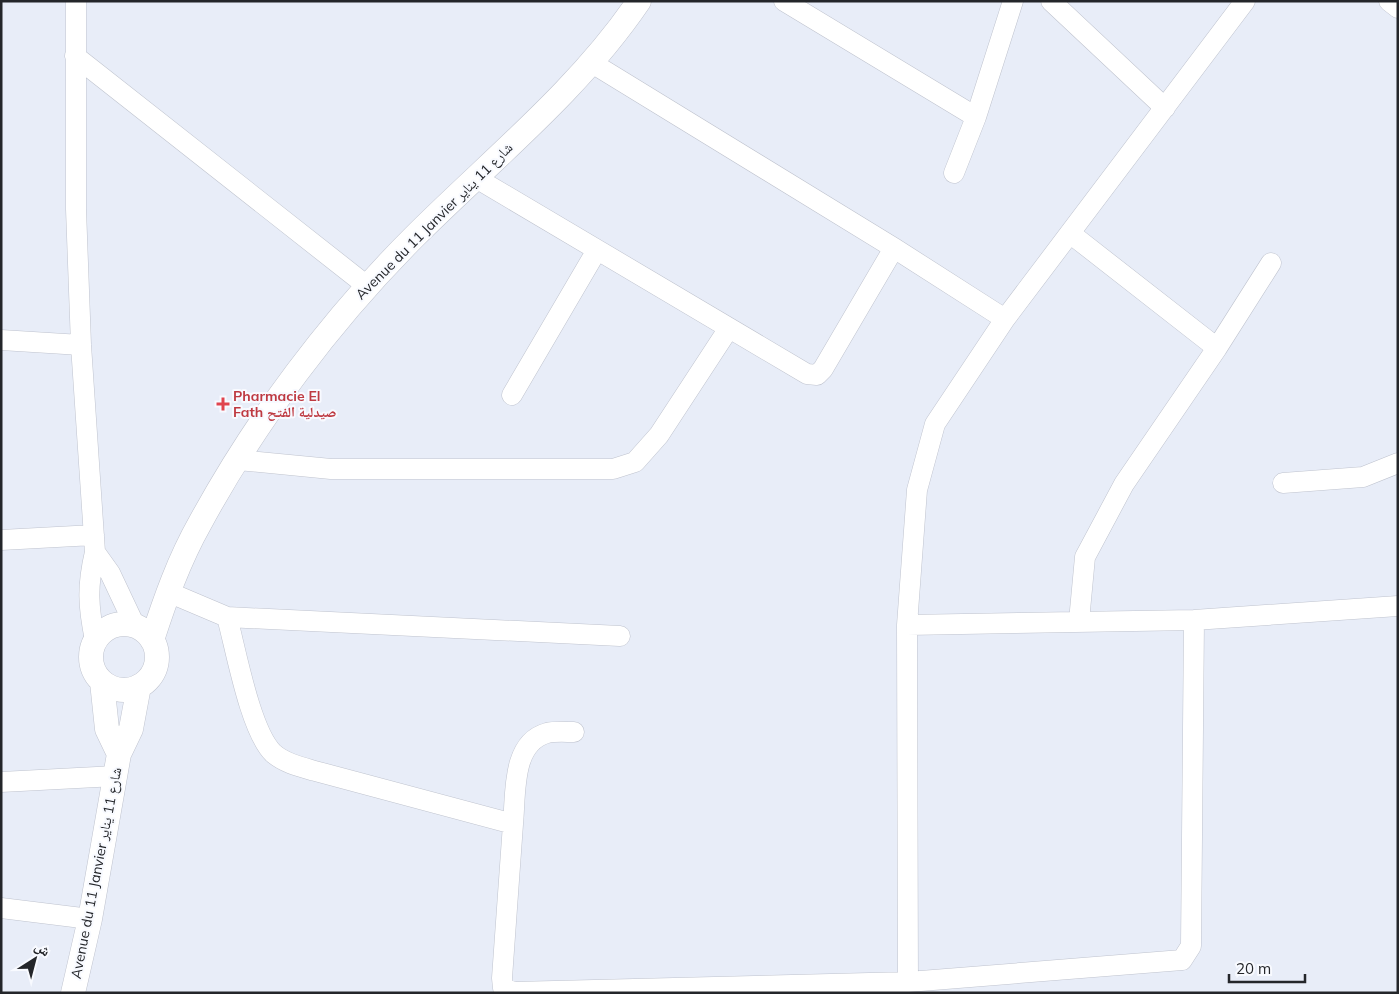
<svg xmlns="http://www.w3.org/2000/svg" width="1399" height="994" font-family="Mulish,'Noto Naskh Arabic',sans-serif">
<rect width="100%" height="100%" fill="#e8edf8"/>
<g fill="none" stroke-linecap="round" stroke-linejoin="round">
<defs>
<path id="minor" d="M 76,1 L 76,209 L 81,345 L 95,552 C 87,586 88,606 95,640
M 784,1 L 976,117
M 1051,1 L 1165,108
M 1245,1 L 1005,319 L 935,424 L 917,490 L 907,625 L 1194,620 L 1398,606
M 1389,1 L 1398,8
M 75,56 L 367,286
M 592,63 L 894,248 L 1005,319
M 954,173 L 976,117 L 1013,1
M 476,178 L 807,374 L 817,375 L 823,369 L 894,248
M 1071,234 L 1217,348
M 1,340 L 81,345
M 512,395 L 597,250
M 238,460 L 331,469 L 613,469 L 635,462 L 659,435 L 729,328
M 1283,483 L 1363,477 L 1398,463
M 1,540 L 94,535
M 95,552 L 110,573 L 135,626
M 168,592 L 227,617 C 236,650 250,730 273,753 C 284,763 301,767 315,771 L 513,824 L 502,978 L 503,988 L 514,992 L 908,982 L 1182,960 L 1191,946 L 1194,620
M 227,617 L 620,636
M 1079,621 L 1085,557 L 1124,484 L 1217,348 L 1271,263
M 907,625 L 908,993
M 1,782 L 116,776
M 513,824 C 516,795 511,743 547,733 C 555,731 566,732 574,732
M 1,908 L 90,919"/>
<path id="tertiary" d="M91 657a33 33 0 1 1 66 0a33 33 0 1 1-66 0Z
M 152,640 C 165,600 179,560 200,523 C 256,420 331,320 414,237 C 491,160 578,91 639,1
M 102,682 L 107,729 L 119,754
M 73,993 L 90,919 L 119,754 L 131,729 L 139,686"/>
</defs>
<!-- minor casing -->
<use href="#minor" stroke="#bfc3ce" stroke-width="21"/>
<!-- tertiary casing -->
<use href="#tertiary" stroke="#bfc3ce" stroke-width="25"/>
<!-- minor -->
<use href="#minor" stroke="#fff" stroke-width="20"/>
<!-- tertiary -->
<use href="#tertiary" stroke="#fff" stroke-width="24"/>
</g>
<!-- markers -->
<path fill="#e0444e" stroke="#f8faff" stroke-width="2" d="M220.5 396.5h5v5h5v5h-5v5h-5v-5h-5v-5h5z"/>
<g text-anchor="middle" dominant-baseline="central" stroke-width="4" stroke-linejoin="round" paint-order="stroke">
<!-- street labels -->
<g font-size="14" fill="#24262a" stroke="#f8faff">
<text transform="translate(434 221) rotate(-45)">Avenue du 11 Janvier شارع 11 يناير</text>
<text transform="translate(96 873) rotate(-79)">Avenue du 11 Janvier شارع 11 يناير</text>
</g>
<!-- health labels -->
<g font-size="14" font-weight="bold" fill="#be3a42" stroke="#f8faff" text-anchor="start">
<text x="233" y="396">Pharmacie El<tspan x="233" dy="16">Fath صيدلية الفتح</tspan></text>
</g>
</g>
<!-- border -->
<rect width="1399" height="994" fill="none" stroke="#24262a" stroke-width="5"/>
<!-- north arrow -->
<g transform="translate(35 959) rotate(36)" stroke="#f8faff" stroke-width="4" paint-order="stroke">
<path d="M0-4L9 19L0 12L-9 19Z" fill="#24262a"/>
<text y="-8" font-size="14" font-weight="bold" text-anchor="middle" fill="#24262a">ش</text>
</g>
<!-- scale -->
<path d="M1229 974v8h76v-8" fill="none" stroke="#24262a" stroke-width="2.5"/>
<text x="1236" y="974" font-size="15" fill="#24262a" stroke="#f8faff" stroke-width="4" paint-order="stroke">20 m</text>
</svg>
